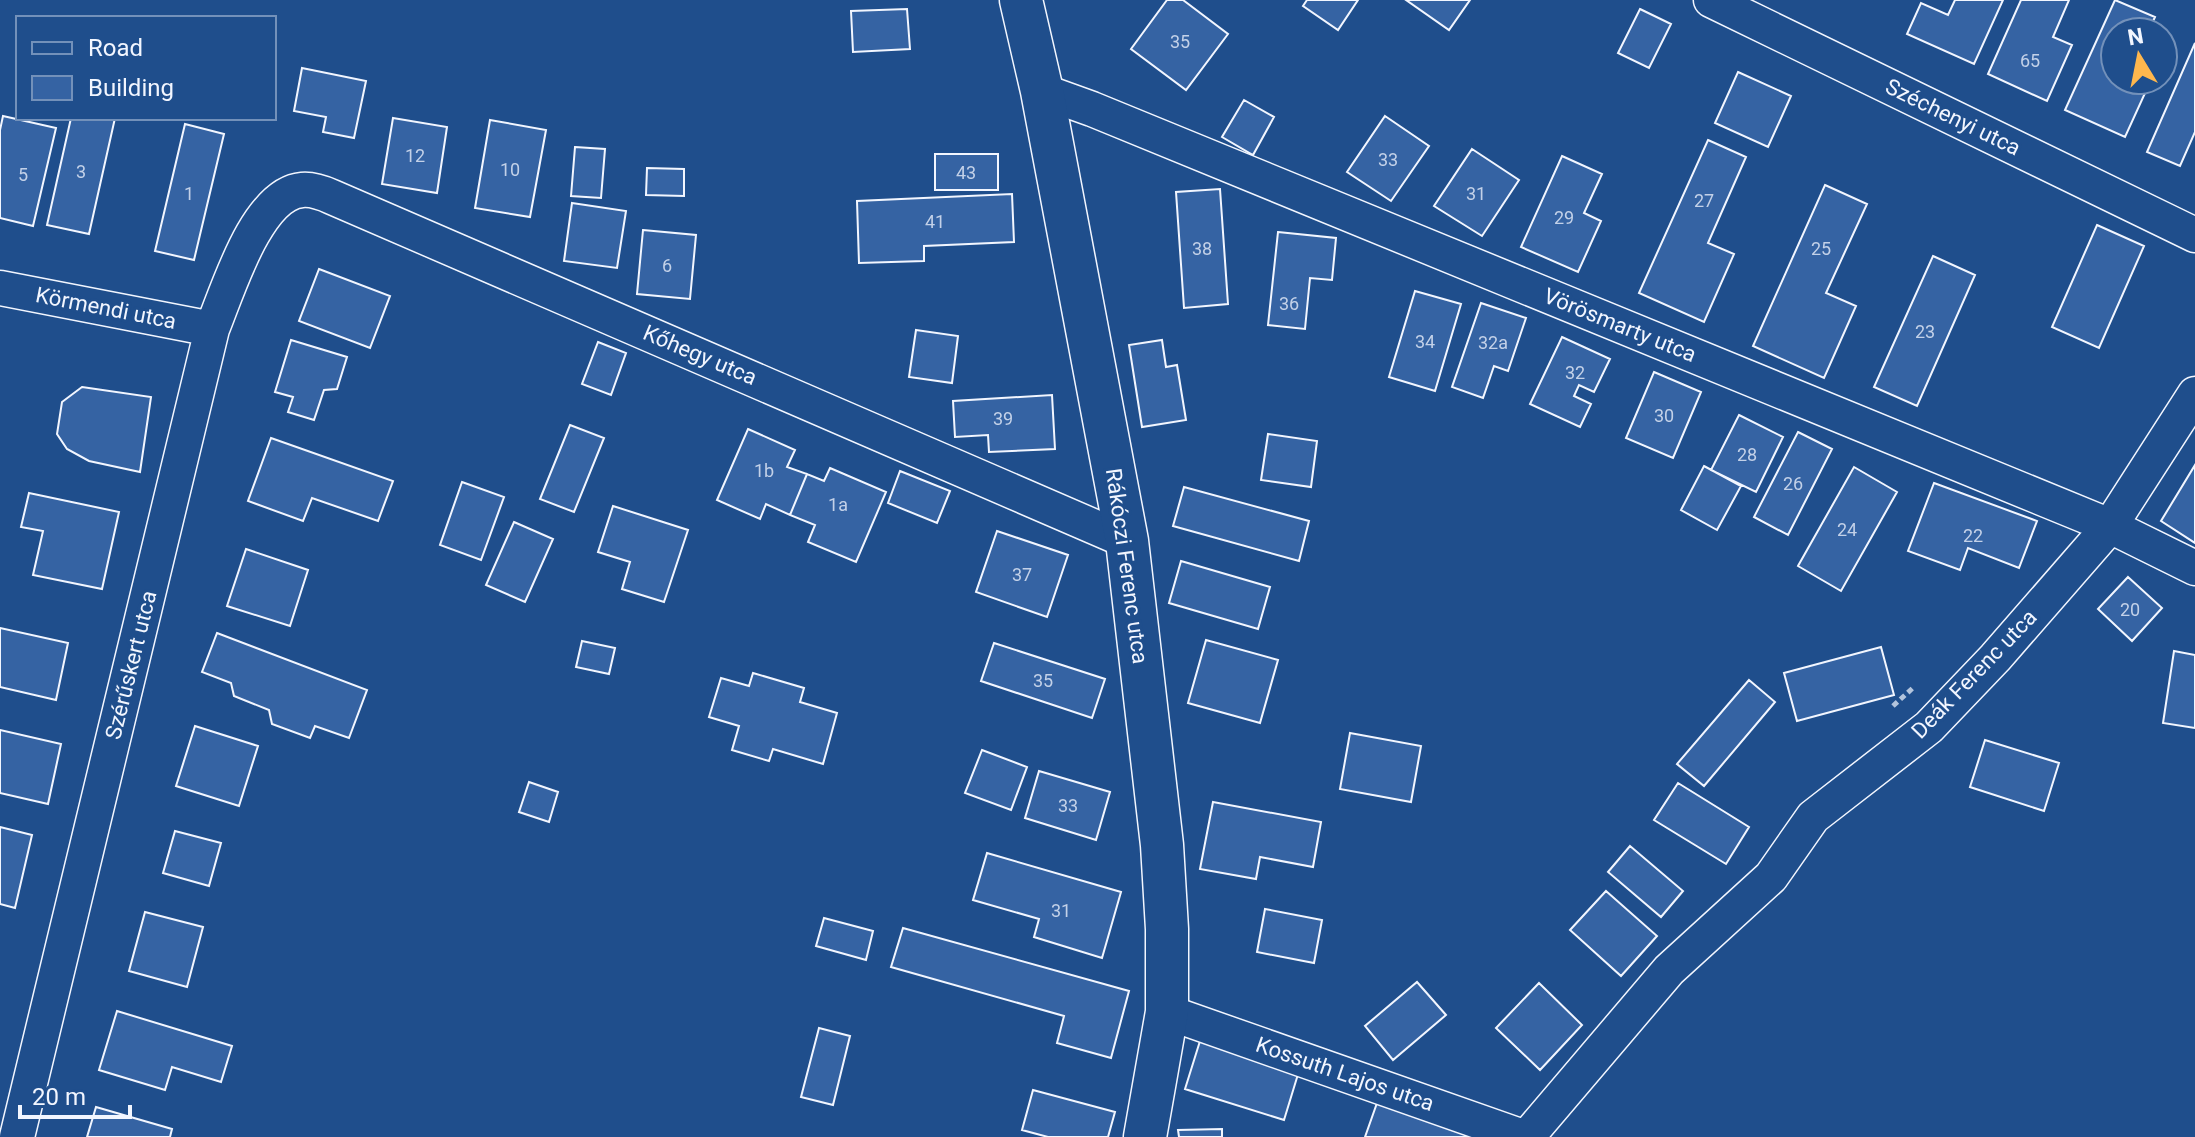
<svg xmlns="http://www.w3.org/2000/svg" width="2195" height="1137" font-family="Roboto,sans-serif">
<rect width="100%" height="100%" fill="#1f4e8c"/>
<!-- building -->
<path fill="#3563a3" stroke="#f2f6ff" stroke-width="2" d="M 1167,0 L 1183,0 L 1228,34 L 1186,90 L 1131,49 Z
M 1307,0 L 1358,0 L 1338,30 L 1303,6 Z
M 1406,0 L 1470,0 L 1449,30 Z
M 1955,0 L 2003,0 L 1974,64 L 1907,34 L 1921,3 L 1948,15 Z
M 2021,0 L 2069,0 L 2053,37 L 2072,45 L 2047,101 L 1988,74 Z
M 2115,0 L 2155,17 L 2148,32 L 2115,32 L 2115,80 L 2151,80 L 2125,137 L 2065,110 Z
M 907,9 L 910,49 L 853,52 L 851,11 Z
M 1640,9 L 1671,24 L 1649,68 L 1618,53 Z
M 2195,43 L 2195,132 L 2180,166 L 2147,152 Z
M 302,68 L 366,81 L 354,138 L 323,132 L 326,117 L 294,111 Z
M 1738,72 L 1791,96 L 1768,147 L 1715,123 Z
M 1244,100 L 1274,117 L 1253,155 L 1222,137 Z
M 3,116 L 56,128 L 33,226 L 0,218 L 0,130 Z
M 1385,116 L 1429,146 L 1391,201 L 1347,172 Z
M 71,118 L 115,118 L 89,234 L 47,225 Z
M 393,118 L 447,127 L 437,193 L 382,184 Z
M 490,120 L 546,130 L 530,217 L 475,208 Z
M 185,124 L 224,134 L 194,260 L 155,251 Z
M 1708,140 L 1746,157 L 1708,243 L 1734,254 L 1704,322 L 1639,293 Z
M 575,147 L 605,149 L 601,198 L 571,196 Z
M 1472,149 L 1519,180 L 1482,236 L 1434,206 Z
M 935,154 L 998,154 L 998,190 L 935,190 Z
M 1562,156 L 1602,174 L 1584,213 L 1601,221 L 1578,272 L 1521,247 Z
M 647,168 L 684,169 L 684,196 L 646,195 Z
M 1825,185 L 1867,204 L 1826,293 L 1856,306 L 1824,378 L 1753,346 Z
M 1220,189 L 1228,304 L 1184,308 L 1176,192 Z
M 1012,194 L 1014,242 L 924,246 L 924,261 L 859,263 L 857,201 Z
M 572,203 L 626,211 L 617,268 L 564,261 Z
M 2097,225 L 2144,246 L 2099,348 L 2052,327 Z
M 643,230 L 696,235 L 690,299 L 637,294 Z
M 1278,232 L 1336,238 L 1332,280 L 1310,278 L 1305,329 L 1268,325 Z
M 1933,256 L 1975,275 L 1917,406 L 1874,387 Z
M 319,269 L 390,296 L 370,348 L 299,321 Z
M 1415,291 L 1461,304 L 1435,391 L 1389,377 Z
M 1481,303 L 1526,318 L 1508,371 L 1494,366 L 1483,398 L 1452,387 Z
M 916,330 L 958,336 L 952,383 L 909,377 Z
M 1562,337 L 1610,359 L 1594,392 L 1579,385 L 1574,396 L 1591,404 L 1580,427 L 1530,404 Z
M 291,340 L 347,357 L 337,389 L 324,390 L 314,420 L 288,412 L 293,397 L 275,392 Z
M 1162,340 L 1166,367 L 1177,365 L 1186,420 L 1142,427 L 1129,345 Z
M 598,342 L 626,353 L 611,395 L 582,384 Z
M 1654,372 L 1701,392 L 1673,458 L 1626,438 Z
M 82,387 L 151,397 L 140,472 L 89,461 L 67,449 L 57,434 L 62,402 Z
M 1052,395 L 1055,449 L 989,452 L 988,435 L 955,437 L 953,401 Z
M 1739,415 L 1783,437 L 1756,492 L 1711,470 Z
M 570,425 L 604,438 L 574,512 L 540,499 Z
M 748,429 L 795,450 L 787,467 L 807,474 L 790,515 L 766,504 L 760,519 L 717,500 Z
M 1798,432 L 1832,449 L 1788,535 L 1754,517 Z
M 1268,434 L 1317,441 L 1311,487 L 1261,480 Z
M 271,438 L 393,481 L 378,521 L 312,498 L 303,521 L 248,501 Z
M 2195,465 L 2195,543 L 2161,521 Z
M 1704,466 L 1741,486 L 1717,530 L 1681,510 Z
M 1854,467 L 1897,492 L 1841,591 L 1798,566 Z
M 830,468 L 886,492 L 856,562 L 808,542 L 815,525 L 790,515 L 807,474 L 824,481 Z
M 900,471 L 950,491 L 937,523 L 888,503 Z
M 462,482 L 504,497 L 481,560 L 440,545 Z
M 1934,483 L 2037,521 L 2019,568 L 1968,548 L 1960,570 L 1908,551 Z
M 1184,487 L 1309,521 L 1299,561 L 1173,526 Z
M 29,493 L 119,512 L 102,589 L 33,575 L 43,531 L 21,527 Z
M 613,506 L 688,530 L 664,602 L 622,589 L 630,562 L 598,552 Z
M 514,522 L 553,539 L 525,602 L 486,585 Z
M 997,531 L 1068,555 L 1047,617 L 976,592 Z
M 246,549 L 308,570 L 290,626 L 227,606 Z
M 1181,561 L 1270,587 L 1258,629 L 1169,603 Z
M 2128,577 L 2162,608 L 2132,641 L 2098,609 Z
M 0,628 L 68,643 L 56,700 L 0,687 Z
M 217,633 L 367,690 L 349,738 L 315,726 L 310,738 L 272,724 L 269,710 L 234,696 L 231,683 L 202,672 Z
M 1206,640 L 1278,660 L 1260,723 L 1188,703 Z
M 582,641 L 615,648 L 609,674 L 576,667 Z
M 994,643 L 1105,679 L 1092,718 L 981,681 Z
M 1881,647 L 1894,695 L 1797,721 L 1784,673 Z
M 2174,651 L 2195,655 L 2195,728 L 2163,723 Z
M 753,673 L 804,688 L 800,702 L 837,713 L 823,764 L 773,749 L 769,761 L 732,750 L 739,726 L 709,717 L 721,678 L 749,686 Z
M 1749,680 L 1775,702 L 1704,786 L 1677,764 Z
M 195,726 L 258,746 L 239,806 L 176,786 Z
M 0,730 L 61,744 L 48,804 L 0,793 Z
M 1350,733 L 1421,746 L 1411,802 L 1340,789 Z
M 1985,740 L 2059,763 L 2044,811 L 1970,787 Z
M 982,750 L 1027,767 L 1011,810 L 965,793 Z
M 1039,771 L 1110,792 L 1096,840 L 1025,818 Z
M 529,782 L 558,792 L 549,822 L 519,812 Z
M 1678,783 L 1749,827 L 1726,864 L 1654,820 Z
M 1213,802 L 1321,822 L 1313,867 L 1260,857 L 1256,879 L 1200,869 Z
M 0,827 L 32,835 L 15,908 L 0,904 Z
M 175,831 L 221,843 L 209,886 L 163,873 Z
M 1630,846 L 1683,891 L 1661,917 L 1608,872 Z
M 987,853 L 1121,892 L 1102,958 L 1034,937 L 1039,919 L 973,900 Z
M 1606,891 L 1657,936 L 1621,976 L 1570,930 Z
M 1265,909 L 1322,920 L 1314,963 L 1257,952 Z
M 145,912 L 203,927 L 187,987 L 129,971 Z
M 824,918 L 873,931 L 866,960 L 816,946 Z
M 903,928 L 1129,991 L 1111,1058 L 1057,1043 L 1064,1016 L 891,967 Z
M 1417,982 L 1446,1015 L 1393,1060 L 1365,1026 Z
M 1539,983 L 1582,1025 L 1540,1070 L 1496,1028 Z
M 117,1011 L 232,1046 L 221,1082 L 172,1067 L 165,1090 L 99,1070 Z
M 819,1028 L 850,1036 L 833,1105 L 801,1097 Z
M 1200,1041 L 1299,1071 L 1284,1120 L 1185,1089 Z
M 1033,1090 L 1115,1112 L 1108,1137 L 1048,1137 L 1022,1130 Z
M 1377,1103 L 1477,1137 L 1365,1137 Z
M 96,1107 L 172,1129 L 170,1137 L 87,1137 Z
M 1222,1129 L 1222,1137 L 1179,1137 L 1178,1130 Z"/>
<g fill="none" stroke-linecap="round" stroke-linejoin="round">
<defs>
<path id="minor" d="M 1711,0 L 2195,235
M 1042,91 L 1092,109 L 2110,526 L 2195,568
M 0,288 L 212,329
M 1167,1012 L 1523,1137
M 17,1137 L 212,329 C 227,293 256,194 302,190 C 312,189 323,193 332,197 L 1127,541
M 1527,1137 L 1669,970 L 1771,877 L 1813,817 L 1929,727 L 1995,658 L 2110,526 L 2195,394"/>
<path id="tertiary" d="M 1021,0 L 1042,91 L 1127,541 L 1162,845 L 1167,929 L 1167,1012 L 1145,1137"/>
</defs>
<!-- minor casing -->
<use href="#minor" stroke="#f2f6ff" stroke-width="37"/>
<!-- tertiary casing -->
<use href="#tertiary" stroke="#f2f6ff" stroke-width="45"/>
<!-- path -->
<path stroke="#b3c4dc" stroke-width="5" stroke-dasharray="6 4" stroke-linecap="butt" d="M 1893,706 L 1915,686"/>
<!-- minor -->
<use href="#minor" stroke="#1f4e8c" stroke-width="34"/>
<!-- tertiary -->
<use href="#tertiary" stroke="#1f4e8c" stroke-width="42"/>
</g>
<g text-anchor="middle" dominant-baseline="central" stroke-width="6" stroke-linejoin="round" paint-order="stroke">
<!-- number labels -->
<g font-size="18" fill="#c3d1e8">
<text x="1180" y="41">35</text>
<text x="2030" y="60">65</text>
<text x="415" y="155">12</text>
<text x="1388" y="159">33</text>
<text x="510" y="169">10</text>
<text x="81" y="171">3</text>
<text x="966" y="172">43</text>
<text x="23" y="174">5</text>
<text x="189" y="193">1</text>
<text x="1476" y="193">31</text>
<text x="1704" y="200">27</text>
<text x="1564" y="217">29</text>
<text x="935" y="221">41</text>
<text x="1202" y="248">38</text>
<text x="1821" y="248">25</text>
<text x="667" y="265">6</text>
<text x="1289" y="303">36</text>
<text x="1925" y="331">23</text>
<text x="1425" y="341">34</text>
<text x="1493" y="342">32a</text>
<text x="1575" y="372">32</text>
<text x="1664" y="415">30</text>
<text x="1003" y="418">39</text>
<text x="1747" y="454">28</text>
<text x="764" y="470">1b</text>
<text x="1793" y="483">26</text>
<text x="838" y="504">1a</text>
<text x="1847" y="529">24</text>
<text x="1973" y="535">22</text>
<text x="1022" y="574">37</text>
<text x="2130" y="609">20</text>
<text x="1043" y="680">35</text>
<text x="1068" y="805">33</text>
<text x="1061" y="910">31</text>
</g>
<!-- street labels -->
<g font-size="22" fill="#f2f6ff" stroke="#1f4e8c">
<text transform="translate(1953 117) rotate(26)">Széchenyi utca</text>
<text transform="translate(106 308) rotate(11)">Körmendi utca</text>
<text transform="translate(1620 325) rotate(22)">Vörösmarty utca</text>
<text transform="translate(700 355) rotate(23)">Kőhegy utca</text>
<text transform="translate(1127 566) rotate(82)">Rákóczi Ferenc utca</text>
<text transform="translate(131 665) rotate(-76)">Szérűskert utca</text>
<text transform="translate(1974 674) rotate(-46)">Deák Ferenc utca</text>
<text transform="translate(1345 1074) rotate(19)">Kossuth Lajos utca</text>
</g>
</g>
<!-- legend -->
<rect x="16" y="16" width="260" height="104" fill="#1f4e8c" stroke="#7391ba" stroke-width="2"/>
<rect x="32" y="42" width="40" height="12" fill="#1f4e8c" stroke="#7391ba" stroke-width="2"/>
<text x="88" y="56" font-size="24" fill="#f2f6ff">Road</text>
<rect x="32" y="76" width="40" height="24" fill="#3563a3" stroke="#7391ba" stroke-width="2"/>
<text x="88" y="96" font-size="24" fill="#f2f6ff">Building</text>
<!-- north arrow -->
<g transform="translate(2139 56) rotate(350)"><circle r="38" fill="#1f4e8c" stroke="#7391ba" stroke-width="2"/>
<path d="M0-6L14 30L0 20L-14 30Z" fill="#ffb74d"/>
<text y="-12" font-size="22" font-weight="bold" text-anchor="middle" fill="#f2f6ff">N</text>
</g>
<!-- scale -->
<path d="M20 1105v12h110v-12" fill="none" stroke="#f2f6ff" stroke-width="4"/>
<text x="32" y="1105" font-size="24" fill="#f2f6ff" stroke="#1f4e8c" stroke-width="6" paint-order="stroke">20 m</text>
</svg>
